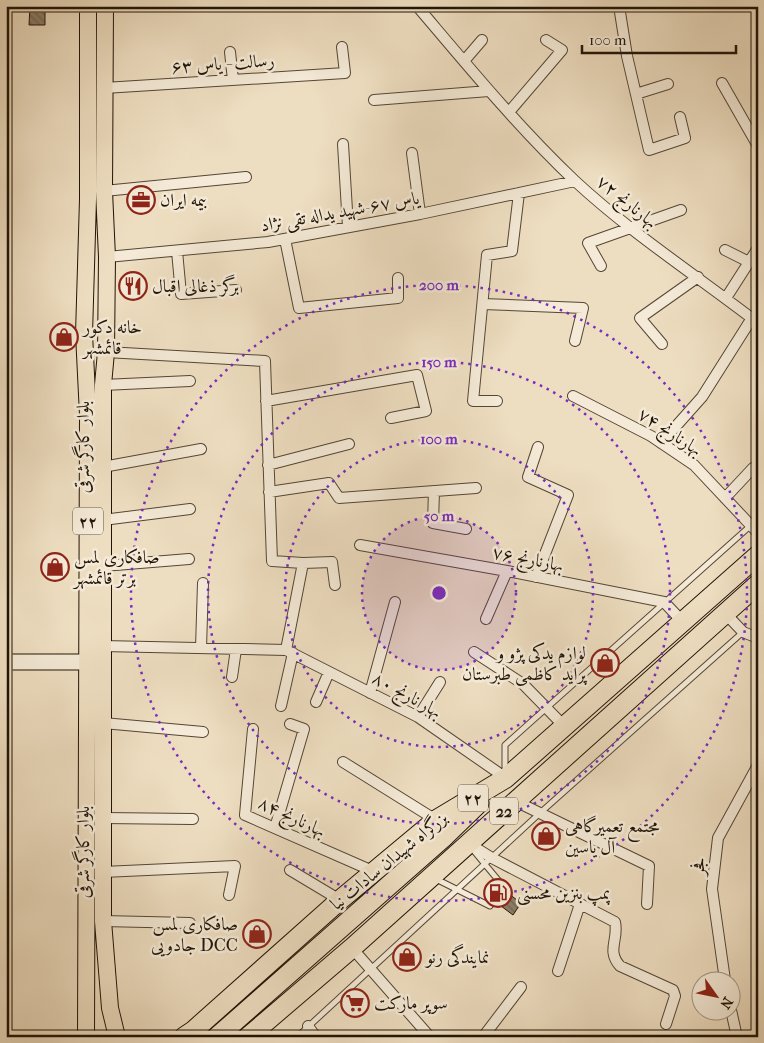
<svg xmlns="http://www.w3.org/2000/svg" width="764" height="1043" font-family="'IM FELL French Canon',Amiri,serif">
<defs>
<pattern id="building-back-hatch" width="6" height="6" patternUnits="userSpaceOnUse" patternTransform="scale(1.25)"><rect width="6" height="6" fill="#8b7d68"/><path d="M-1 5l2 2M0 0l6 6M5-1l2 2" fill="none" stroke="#716554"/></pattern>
</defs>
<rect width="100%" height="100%" fill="#eedec1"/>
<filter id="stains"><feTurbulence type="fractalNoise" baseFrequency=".004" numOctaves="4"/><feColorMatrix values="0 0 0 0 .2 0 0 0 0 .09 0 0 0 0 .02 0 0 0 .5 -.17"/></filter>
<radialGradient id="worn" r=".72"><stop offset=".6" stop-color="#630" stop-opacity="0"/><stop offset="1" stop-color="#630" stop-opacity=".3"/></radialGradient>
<!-- building -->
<path fill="url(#building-back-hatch)" stroke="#201407" d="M 30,6 L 45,6 L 45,25 L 29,25 Z
M 505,891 L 521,903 L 513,915 L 497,903 Z"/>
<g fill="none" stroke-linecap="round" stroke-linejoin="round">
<defs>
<path id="lane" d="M 505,772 L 505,745 L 758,519
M 436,879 L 490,906 L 503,886 L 474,851
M 297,1037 L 540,813 L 743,632"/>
<path id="street" d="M 417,6 C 468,66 518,127 575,181 C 631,233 697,276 758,323
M 619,6 L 627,56 L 649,150 L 685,138 L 680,117
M 230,52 L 233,80
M 464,61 L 482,40
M 722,83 L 758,146
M 104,88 L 345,73 L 342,47
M 636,94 L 668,84
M 374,100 L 489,91
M 509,112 L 562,50 L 546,40
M 343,144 L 348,227
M 412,153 L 420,214
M 104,191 L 246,177
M 285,239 L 299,308 L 398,298 L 398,278
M 725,250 L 749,262
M 177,251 L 181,294 L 236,290
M 107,257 L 268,242 L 420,214 L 575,181
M 601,266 L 588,243 L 681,210
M 726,298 L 758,248
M 483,304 L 583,308 L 575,341
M 662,344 L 640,318 L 698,277
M 106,352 L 265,361 L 272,561 L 303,563 L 286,650
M 103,385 L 190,381
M 573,396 L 651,436 L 694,465 L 758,533
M 266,401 L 417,375 L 426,411 L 391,418
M 497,401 L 473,401 L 487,255 L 512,251 L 519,193
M 661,443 L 702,397 L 752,318
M 268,465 L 349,444
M 103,467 L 201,449
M 434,491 L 433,523 L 466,529
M 269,492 L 329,483 L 339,498 L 476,488
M 725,498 L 753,468
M 103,520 L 190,509
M 360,545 L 507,571 L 664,602 L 682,621
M 303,563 L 332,562 L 335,585
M 103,566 L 189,559
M 536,577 L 568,495 L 528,477 L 538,447
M 725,613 L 743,632 L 758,638
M 486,619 L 507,571
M 102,646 L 286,650 L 418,717 L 506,778
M 201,648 L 203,583
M 474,652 L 523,684 L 565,727
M 232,677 L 236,649
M 370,693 L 395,602
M 316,702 L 329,672
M 281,706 L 293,653
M 418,717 L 440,682
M 103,723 L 203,732
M 253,729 L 245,815 L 375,872
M 343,762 L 436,820
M 515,801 L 649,866 L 647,904
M 103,818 L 193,819
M 275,828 L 304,729 L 290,724
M 468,843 L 492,858 L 615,922 C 619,940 606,950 620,966 L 673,990 L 675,996 L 666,1024
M 290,870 L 340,900
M 103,872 L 235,866 L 229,895
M 103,921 L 190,923
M 352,948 L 430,1037
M 558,971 L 580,904
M 725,980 L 712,889 L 718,838 L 758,765
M 731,1010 L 737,1037
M 308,1026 L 316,1037
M 483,1037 L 521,987"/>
<path id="secondary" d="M 6,662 L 88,662"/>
<path id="primary" d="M 105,6 L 104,191 L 107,257 L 106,352 L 103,385 L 103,921 L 110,1008 L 117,1037
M 86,1037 L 88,415 L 84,334 L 88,199 L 88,6"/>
<path id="highway" d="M 184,1037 L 193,1031 L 340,900 L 436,820 L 506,778 L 758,555
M 217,1037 L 445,836 L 479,803
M 248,1037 L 352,948 L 758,584"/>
</defs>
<!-- lane casing -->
<use href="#lane" stroke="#544636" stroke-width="7"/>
<!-- street casing -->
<use href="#street" stroke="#544636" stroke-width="12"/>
<!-- secondary casing -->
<use href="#secondary" stroke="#201407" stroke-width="17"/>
<!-- primary casing -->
<use href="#primary" stroke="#201407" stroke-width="18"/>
<!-- highway casing -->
<use href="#highway" stroke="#201407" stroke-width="21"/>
<!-- lane -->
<use href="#lane" stroke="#f4ead7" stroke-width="5"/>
<!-- street -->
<use href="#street" stroke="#f4ead7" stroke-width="10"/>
<!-- secondary -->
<use href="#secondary" stroke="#f4ead7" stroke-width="15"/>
<!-- primary -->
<use href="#primary" stroke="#eedec1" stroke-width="16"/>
<!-- highway -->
<use href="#highway" stroke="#eedec1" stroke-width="19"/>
<!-- rail -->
<path stroke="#201407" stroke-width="3" stroke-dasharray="9 9" stroke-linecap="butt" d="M 7,1037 L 7,6"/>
</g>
<!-- distance rings -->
<circle cx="439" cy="593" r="77" fill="#7b2cbf" fill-opacity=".12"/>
<g fill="none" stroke="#7b2cbf" stroke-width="2.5" stroke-dasharray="2.5 5">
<circle cx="439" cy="593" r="77"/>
<circle cx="439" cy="593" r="154"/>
<circle cx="439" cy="593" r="231"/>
<circle cx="439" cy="593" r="308"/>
</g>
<!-- icons -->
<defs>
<symbol id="office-ring" viewBox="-11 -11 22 22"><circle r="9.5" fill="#f4ead7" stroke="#8f2418" stroke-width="1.5"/><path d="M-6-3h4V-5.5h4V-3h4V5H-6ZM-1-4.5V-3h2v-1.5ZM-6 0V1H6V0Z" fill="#8f2418"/></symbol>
<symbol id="restaurant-ring" viewBox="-11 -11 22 22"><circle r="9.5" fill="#f4ead7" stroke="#8f2418" stroke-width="1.5"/><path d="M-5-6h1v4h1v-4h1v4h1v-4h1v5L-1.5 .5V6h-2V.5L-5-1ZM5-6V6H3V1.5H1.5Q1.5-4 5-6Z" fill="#8f2418"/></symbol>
<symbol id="shop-ring" viewBox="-11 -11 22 22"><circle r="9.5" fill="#f4ead7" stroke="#8f2418" stroke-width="1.5"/><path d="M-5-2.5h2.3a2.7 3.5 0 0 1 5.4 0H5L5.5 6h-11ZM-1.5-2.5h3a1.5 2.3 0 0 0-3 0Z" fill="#8f2418"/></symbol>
<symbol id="fuel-ring" viewBox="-11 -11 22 22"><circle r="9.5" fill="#f4ead7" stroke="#8f2418" stroke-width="1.5"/><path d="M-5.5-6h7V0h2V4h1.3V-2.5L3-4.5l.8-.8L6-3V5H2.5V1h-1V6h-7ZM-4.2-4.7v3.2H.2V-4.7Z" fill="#8f2418"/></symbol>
<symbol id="supermarket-ring" viewBox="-11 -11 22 22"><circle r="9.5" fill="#f4ead7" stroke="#8f2418" stroke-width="1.5"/><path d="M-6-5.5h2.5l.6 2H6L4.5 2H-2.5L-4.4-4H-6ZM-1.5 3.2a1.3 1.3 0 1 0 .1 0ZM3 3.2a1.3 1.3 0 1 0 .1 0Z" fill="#8f2418"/></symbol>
</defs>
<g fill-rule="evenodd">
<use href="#office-ring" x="125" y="184" width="32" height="32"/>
<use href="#restaurant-ring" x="117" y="270" width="32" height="32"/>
<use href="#shop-ring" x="48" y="321" width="32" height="32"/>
<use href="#shop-ring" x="39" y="551" width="32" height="32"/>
<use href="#shop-ring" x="589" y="647" width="32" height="32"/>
<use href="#shop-ring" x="530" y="820" width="32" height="32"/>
<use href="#fuel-ring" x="482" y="877" width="32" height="32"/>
<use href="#shop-ring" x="241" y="918" width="32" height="32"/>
<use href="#shop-ring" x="391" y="941" width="32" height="32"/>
<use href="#supermarket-ring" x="339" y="987" width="32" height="32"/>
</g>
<g text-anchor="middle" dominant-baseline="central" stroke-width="5" stroke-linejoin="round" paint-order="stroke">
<!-- shield labels -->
<g fill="#f4ead7" stroke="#605445" stroke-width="1">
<rect x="73" y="507.5" width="30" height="27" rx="4"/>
<rect x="458" y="784.5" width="30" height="27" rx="4"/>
<rect x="490" y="797.5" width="28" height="27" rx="4"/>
</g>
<g font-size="16" font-weight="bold" fill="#201407">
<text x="88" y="521">۲۲</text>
<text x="473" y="798">۲۲</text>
<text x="504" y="811">22</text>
</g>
<!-- street labels -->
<g font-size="18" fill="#201407" stroke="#f4ead7">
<text transform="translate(223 64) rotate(-4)">رسالت - یاس ۶۳</text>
<text transform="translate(627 202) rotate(39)">بهارنارنج ۷۲</text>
<text transform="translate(340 212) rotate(-10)">یاس ۶۷-شهید یداله تقی نژاد</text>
<text transform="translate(670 432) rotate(33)">بهارنارنج ۷۴</text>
<text transform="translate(83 447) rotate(-90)">بلوار کارگر شرقی</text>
<text transform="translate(528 559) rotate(11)">بهارنارنج ۷۶</text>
<text transform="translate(407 695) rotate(29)">بهار نارنج ۸۰</text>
<text transform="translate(292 817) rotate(25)">بهارنارنج ۸۴</text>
<text transform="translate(83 852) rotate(-90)">بلوار کارگر شرقی</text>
<text transform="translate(389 861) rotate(-39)">بزرگراه شهیدان سادات نیا</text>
<text transform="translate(699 866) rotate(-83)">فجر</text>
</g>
<!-- poi labels -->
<g font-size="18" fill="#201407" stroke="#f4ead7" text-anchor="start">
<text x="160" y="200">بیمه ایران</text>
<text x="152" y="286">برگر ذغالی اقبال</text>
<text x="83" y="327">خانه دکور<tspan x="83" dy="21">قائمشهر</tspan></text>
<text x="74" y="557">صافکاری لمس<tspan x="74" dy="21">برتر قائمشهر</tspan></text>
<text x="586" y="653" text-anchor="end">لوازم یدکی پژو و<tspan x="586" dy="21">پراید کاظمی طبرستان</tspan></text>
<text x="565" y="826">مجتمع تعمیرگاهی<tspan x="565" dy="21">آل یاسین</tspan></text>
<text x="517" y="893">پمپ بنزین محسنی</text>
<text x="238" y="924" text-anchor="end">صافکاری لمس<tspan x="238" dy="21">جادویی DCC</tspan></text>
<text x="426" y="957">نمایندگی رنو</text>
<text x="374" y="1003">سوپر مارکت</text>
</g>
</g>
<circle cx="439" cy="593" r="8" fill="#7b2cbf" stroke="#f4ead7" stroke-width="2.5"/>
<g font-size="15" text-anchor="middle" font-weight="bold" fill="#7b2cbf" stroke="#f4ead7" stroke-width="5" stroke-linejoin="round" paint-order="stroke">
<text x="439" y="290">200 m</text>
<text x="439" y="367">150 m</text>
<text x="439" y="444">100 m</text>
<text x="439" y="521">50 m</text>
</g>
<!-- margin -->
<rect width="764" height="1043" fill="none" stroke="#eedec1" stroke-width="25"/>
<rect x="8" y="8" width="749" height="1028" fill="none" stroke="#201407" stroke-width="2.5"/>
<rect x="12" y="12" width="739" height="1018" fill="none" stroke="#201407"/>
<!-- north arrow -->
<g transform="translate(716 996) rotate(123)"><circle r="24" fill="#f4ead7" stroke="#9f9484"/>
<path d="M0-4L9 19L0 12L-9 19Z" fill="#8f2418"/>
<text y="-8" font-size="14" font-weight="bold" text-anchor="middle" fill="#201407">N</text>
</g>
<!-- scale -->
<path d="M582 45v8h154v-8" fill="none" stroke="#201407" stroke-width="2.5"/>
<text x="589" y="45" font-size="15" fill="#201407" stroke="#f4ead7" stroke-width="4" paint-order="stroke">100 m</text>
<rect width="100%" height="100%" filter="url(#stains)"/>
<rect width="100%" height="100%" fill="url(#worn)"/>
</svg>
